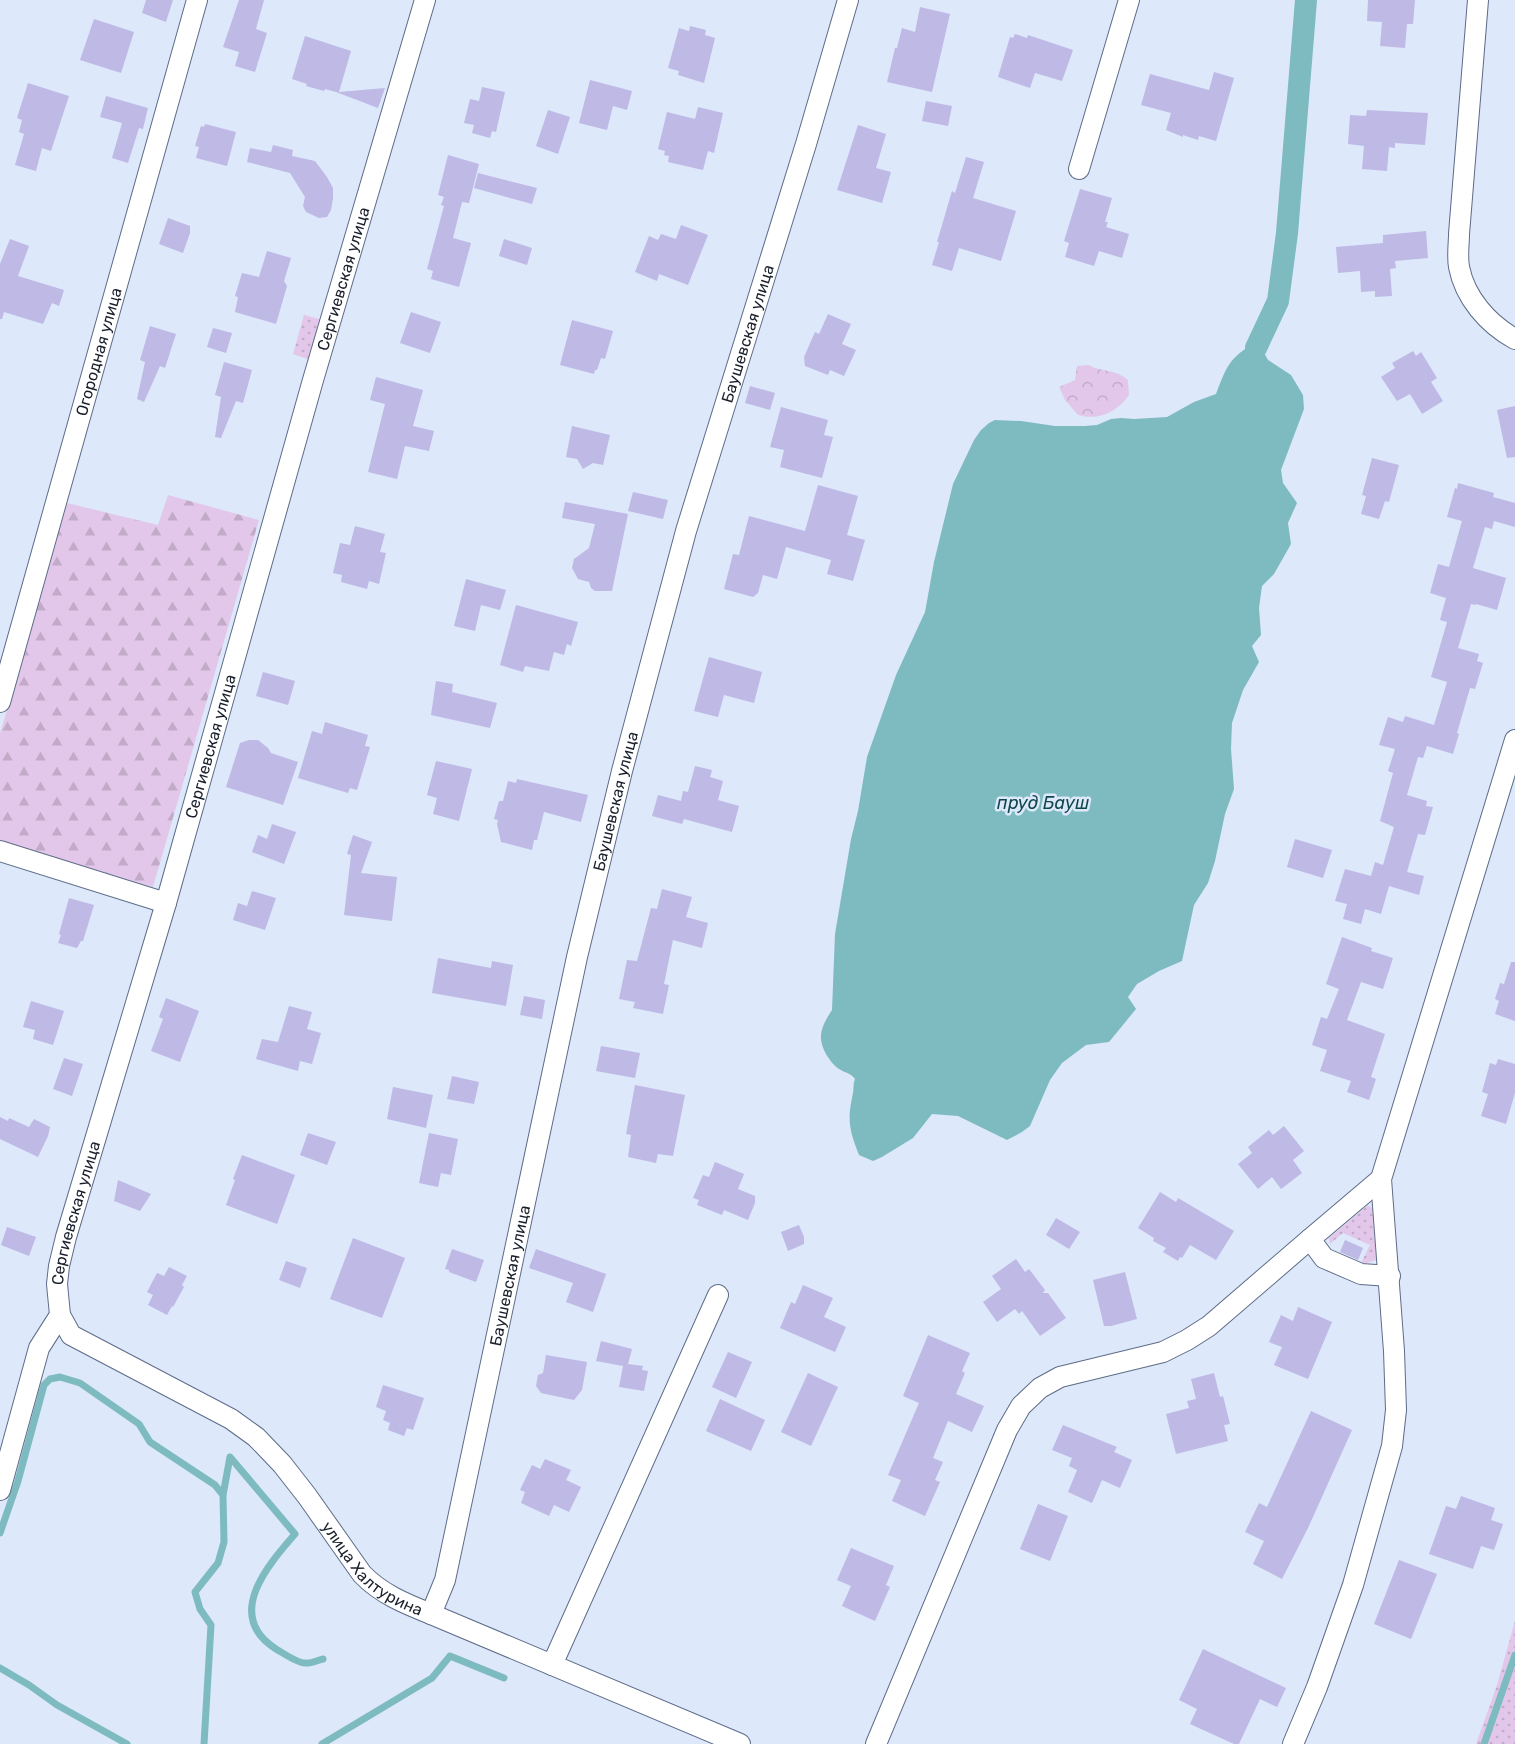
<svg xmlns="http://www.w3.org/2000/svg" width="1515" height="1744" font-family="Rubik,sans-serif">
<defs>
<pattern id="grass-dots" width="8" height="8" patternUnits="userSpaceOnUse" patternTransform="scale(1.5)"><rect width="8" height="8" fill="#e3c7ea"/><path d="M2 2h.1M6 6h.1" fill="none" stroke="#c2abc9" stroke-width="1.8" stroke-linecap="round"/></pattern>
<pattern id="forest-firs" width="22" height="20" patternUnits="userSpaceOnUse" patternTransform="scale(1.5)"><rect width="22" height="20" fill="#e3c7ea"/><path d="M5 1l3.5 6h-7zM16 11l3.5 6h-7z" fill="#c2abc9"/></pattern>
<pattern id="park-crowns" width="20" height="18" patternUnits="userSpaceOnUse" patternTransform="scale(1.5)"><rect width="20" height="18" fill="#e3c7ea"/><path d="M2 6a3 3 0 1 1 6 0M12 15a3 3 0 1 1 6 0" fill="none" stroke="#c2abc9"/></pattern>
</defs>
<rect width="100%" height="100%" fill="#dde8fb"/>
<!-- grass -->
<path fill="url(#grass-dots)" d="M 304,315 L 323,320 L 310,360 L 293,354 Z
M 1367,1206 L 1370,1206 L 1373,1209 L 1376,1260 L 1360,1265 L 1370,1245 L 1343,1233 L 1330,1244 L 1329,1238 Z
M 1515,1621 L 1515,1744 L 1476,1744 L 1497,1685 Z"/>
<!-- forest -->
<path fill="url(#forest-firs)" d="M 168,495 L 259,520 L 153,887 L 0,841 L 0,733 L 22,662 L 67,503 L 158,525 Z"/>
<!-- park -->
<path fill="url(#park-crowns)" d="M 1089,365 C 1102,373 1114,368 1128,380 L 1129,395 C 1117,412 1099,421 1078,415 L 1065,400 L 1059,387 L 1075,380 L 1077,366 Z"/>
<!-- water -->
<path fill="#7ebbc1" d="M 1250,346 L 1263,351 L 1268,360 L 1291,375 L 1303,395 L 1304,409 L 1281,470 L 1283,483 L 1297,503 L 1288,523 L 1291,544 L 1274,574 L 1262,586 L 1259,608 L 1261,635 L 1252,646 L 1259,662 L 1243,690 L 1232,723 L 1231,749 L 1234,789 L 1225,814 L 1215,861 L 1208,883 L 1194,905 L 1182,961 L 1159,971 L 1137,984 L 1128,997 L 1136,1009 L 1109,1042 L 1086,1045 L 1062,1063 L 1050,1080 L 1030,1126 L 1022,1132 L 1007,1140 L 958,1116 L 932,1114 L 913,1138 L 882,1157 L 873,1161 L 859,1155 C 849,1129 847,1120 853,1093 C 854,1087 853,1084 855,1079 C 851,1073 845,1073 839,1069 C 830,1063 820,1047 821,1036 C 821,1027 828,1016 832,1010 L 835,934 L 851,839 L 858,811 L 867,757 L 896,675 L 925,612 L 934,562 L 953,484 L 974,440 L 981,430 L 989,423 L 995,420 L 1021,421 L 1055,426 L 1085,426 L 1097,425 L 1111,419 L 1121,418 L 1134,419 L 1167,417 L 1194,402 L 1216,394 C 1225,371 1228,359 1250,346 Z"/>
<g fill="none" stroke-linecap="round" stroke-linejoin="round">
<!-- stream -->
<path stroke="#7ebbc1" stroke-width="7" d="M 223,1495 L 230,1457 L 295,1534 C 267,1566 224,1616 276,1649 C 283,1653 297,1663 305,1663 C 310,1664 318,1660 323,1659
M 0,1533 L 18,1481 L 44,1385 L 50,1379 L 60,1377 L 80,1383 L 139,1424 L 150,1442 L 215,1485 L 223,1495 L 224,1542 L 218,1563 L 195,1592 L 200,1609 L 211,1625 L 204,1744
M 0,1668 L 29,1685 L 57,1705 L 127,1744
M 322,1744 L 432,1678 L 450,1656 L 504,1678
M 1484,1744 L 1515,1655"/>
<!-- canal -->
<path stroke="#7ebbc1" stroke-width="22" d="M 1256,348 L 1278,301 L 1287,233 L 1306,0"/>
</g>
<!-- building -->
<path fill="#beb9e5" d="M 146,0 L 173,0 L 166,22 L 142,13 Z
M 239,0 L 264,0 L 256,29 L 267,33 L 255,72 L 235,66 L 239,52 L 223,47 Z
M 1368,0 L 1415,0 L 1413,24 L 1407,24 L 1405,48 L 1380,46 L 1382,22 L 1367,21 Z
M 920,7 L 950,14 L 932,92 L 887,82 L 895,48 L 897,48 L 902,28 L 915,32 Z
M 94,19 L 134,32 L 121,73 L 80,60 Z
M 690,26 L 706,30 L 705,35 L 715,38 L 704,83 L 678,75 L 679,71 L 668,68 L 679,28 L 689,31 Z
M 1015,34 L 1027,38 L 1028,35 L 1073,50 L 1062,81 L 1035,73 L 1030,88 L 998,77 L 1010,37 L 1013,38 Z
M 305,36 L 351,51 L 339,92 L 385,88 L 378,108 L 336,92 L 325,89 L 324,91 L 306,86 L 307,84 L 292,79 Z
M 1214,72 L 1234,78 L 1216,141 L 1199,136 L 1198,140 L 1183,135 L 1183,137 L 1166,130 L 1171,113 L 1141,105 L 1150,74 L 1209,90 Z
M 590,80 L 632,91 L 627,110 L 613,106 L 607,130 L 579,123 Z
M 28,83 L 69,96 L 51,151 L 42,148 L 36,171 L 15,165 L 24,134 L 19,132 L 22,120 L 17,118 Z
M 482,87 L 505,92 L 496,132 L 492,131 L 490,138 L 472,133 L 474,125 L 464,123 L 470,99 L 479,101 Z
M 106,96 L 148,108 L 143,129 L 139,128 L 128,163 L 112,158 L 122,123 L 100,117 Z
M 926,101 L 952,106 L 948,126 L 922,121 Z
M 698,107 L 723,113 L 714,153 L 708,151 L 703,170 L 668,162 L 669,156 L 664,155 L 665,151 L 658,149 L 667,112 L 695,119 Z
M 548,110 L 570,117 L 558,154 L 536,146 Z
M 1367,110 L 1428,113 L 1425,145 L 1395,143 L 1395,148 L 1389,147 L 1387,171 L 1362,169 L 1364,146 L 1348,144 L 1350,115 L 1366,116 Z
M 205,124 L 236,132 L 227,166 L 196,158 L 199,147 L 195,146 L 201,126 L 204,127 Z
M 858,125 L 886,134 L 876,168 L 891,172 L 882,203 L 837,190 Z
M 273,145 L 293,150 L 292,156 L 315,161 L 327,177 L 333,188 L 333,199 L 331,210 L 327,217 L 319,218 L 306,212 L 303,206 L 305,197 L 290,173 L 247,162 L 250,148 L 271,152 Z
M 448,155 L 479,164 L 469,203 L 462,202 L 453,238 L 471,243 L 459,287 L 431,279 L 433,271 L 427,269 L 444,206 L 441,205 L 444,197 L 438,195 Z
M 966,157 L 984,162 L 973,198 L 1016,211 L 1001,261 L 959,248 L 952,271 L 932,265 L 939,242 L 937,242 L 952,191 L 955,193 Z
M 478,173 L 537,188 L 532,204 L 474,188 Z
M 1080,189 L 1112,198 L 1105,222 L 1108,222 L 1106,227 L 1129,234 L 1122,258 L 1099,251 L 1094,266 L 1065,257 L 1069,243 L 1064,241 Z
M 168,218 L 190,226 L 190,233 L 183,253 L 159,244 Z
M 681,225 L 708,235 L 688,285 L 659,274 L 657,281 L 635,272 L 649,236 L 658,240 L 661,234 L 676,239 Z
M 1426,231 L 1428,258 L 1395,261 L 1396,268 L 1390,269 L 1392,296 L 1375,297 L 1375,291 L 1361,292 L 1360,271 L 1338,273 L 1336,247 L 1383,243 L 1383,235 Z
M 10,239 L 29,246 L 18,276 L 64,290 L 59,306 L 52,303 L 43,324 L 4,312 L 2,319 L 0,319 L 0,264 Z
M 504,239 L 532,248 L 527,265 L 499,256 Z
M 267,251 L 291,258 L 284,281 L 287,286 L 276,324 L 235,312 L 238,297 L 235,296 L 242,273 L 259,277 Z
M 411,312 L 441,322 L 430,353 L 400,343 Z
M 828,314 L 851,324 L 842,344 L 856,350 L 844,376 L 830,370 L 828,375 L 805,366 L 804,357 L 815,332 L 819,334 Z
M 572,320 L 613,331 L 605,359 L 601,358 L 597,370 L 595,370 L 594,374 L 560,365 Z
M 150,326 L 176,334 L 165,368 L 160,366 L 144,402 L 137,399 L 145,362 L 140,360 Z
M 213,328 L 232,333 L 226,353 L 207,347 Z
M 1413,351 L 1416,356 L 1421,352 L 1437,378 L 1431,382 L 1443,401 L 1422,414 L 1410,394 L 1397,401 L 1381,377 L 1395,368 L 1392,363 Z
M 224,362 L 252,370 L 243,403 L 236,401 L 221,438 L 215,437 L 221,397 L 215,395 Z
M 376,377 L 423,390 L 413,426 L 434,431 L 429,451 L 405,446 L 397,479 L 368,472 L 385,404 L 370,400 Z
M 750,386 L 775,393 L 770,410 L 745,403 Z
M 1515,406 L 1515,457 L 1507,458 L 1497,410 Z
M 781,407 L 828,420 L 824,435 L 833,437 L 822,478 L 780,467 L 784,450 L 770,447 Z
M 572,426 L 610,435 L 603,465 L 593,463 L 583,469 L 577,459 L 566,457 Z
M 1372,458 L 1399,465 L 1389,502 L 1385,501 L 1379,519 L 1361,514 L 1366,496 L 1362,495 Z
M 1458,483 L 1494,493 L 1493,497 L 1515,503 L 1515,527 L 1494,521 L 1492,529 L 1485,527 L 1473,568 L 1506,578 L 1497,610 L 1476,604 L 1475,605 L 1471,604 L 1458,648 L 1479,654 L 1477,661 L 1483,663 L 1475,689 L 1470,688 L 1457,733 L 1459,734 L 1453,754 L 1427,746 L 1423,758 L 1418,757 L 1407,795 L 1427,801 L 1426,806 L 1433,807 L 1425,835 L 1418,834 L 1407,872 L 1424,876 L 1419,895 L 1389,886 L 1381,914 L 1365,909 L 1361,924 L 1343,919 L 1347,904 L 1335,901 L 1345,869 L 1371,876 L 1375,862 L 1383,865 L 1394,827 L 1380,821 L 1393,773 L 1388,771 L 1395,749 L 1379,745 L 1388,717 L 1403,722 L 1405,716 L 1434,725 L 1447,682 L 1431,677 L 1447,622 L 1440,620 L 1446,598 L 1430,593 L 1438,564 L 1449,567 L 1462,521 L 1447,517 L 1455,488 L 1457,489 Z
M 818,485 L 858,496 L 847,535 L 865,540 L 853,581 L 827,574 L 831,560 L 786,547 L 777,579 L 763,575 L 758,593 L 753,597 L 724,589 L 733,554 L 739,555 L 749,516 L 805,531 Z
M 633,492 L 668,500 L 663,519 L 628,511 Z
M 565,502 L 628,514 L 612,591 L 595,591 L 591,588 L 589,582 L 578,579 L 572,568 L 574,559 L 589,548 L 595,524 L 562,518 Z
M 355,526 L 385,534 L 380,552 L 386,553 L 379,584 L 369,581 L 367,589 L 341,582 L 342,575 L 333,573 L 340,543 L 350,545 Z
M 466,579 L 506,590 L 500,610 L 481,605 L 475,631 L 454,626 Z
M 516,605 L 578,622 L 571,646 L 567,644 L 564,655 L 554,652 L 549,671 L 525,666 L 523,672 L 500,665 Z
M 709,657 L 762,672 L 754,703 L 724,695 L 718,717 L 694,711 Z
M 263,672 L 295,681 L 288,705 L 256,696 Z
M 436,681 L 453,684 L 452,692 L 497,703 L 490,728 L 431,715 Z
M 325,722 L 368,735 L 365,746 L 370,747 L 357,790 L 350,788 L 348,793 L 298,778 L 312,731 L 322,734 Z
M 249,740 L 258,740 L 268,748 L 271,753 L 298,762 L 283,805 L 226,787 L 240,743 Z
M 436,761 L 472,769 L 459,821 L 433,814 L 437,798 L 427,795 Z
M 695,766 L 712,770 L 710,777 L 723,781 L 718,800 L 739,806 L 732,832 L 684,819 L 682,824 L 652,816 L 658,795 L 681,801 L 683,791 L 688,792 Z
M 517,779 L 588,795 L 581,822 L 544,812 L 537,840 L 534,840 L 532,850 L 501,842 L 497,824 L 498,820 L 494,819 L 499,801 L 503,801 L 508,781 L 516,783 Z
M 272,824 L 296,832 L 284,864 L 252,852 L 258,835 L 267,839 Z
M 353,835 L 372,842 L 361,873 L 397,877 L 392,921 L 344,915 L 351,855 L 347,854 Z
M 1295,839 L 1332,850 L 1323,878 L 1287,867 Z
M 662,889 L 692,897 L 686,917 L 708,923 L 702,948 L 673,940 L 664,984 L 669,985 L 663,1014 L 633,1008 L 635,1002 L 619,999 L 627,960 L 637,961 L 651,908 L 657,909 Z
M 252,891 L 276,898 L 265,930 L 233,920 L 238,903 L 247,906 Z
M 69,898 L 94,905 L 83,941 L 81,941 L 77,948 L 58,943 L 61,935 L 59,934 Z
M 1342,937 L 1372,948 L 1371,951 L 1393,958 L 1383,989 L 1361,982 L 1347,1020 L 1385,1034 L 1371,1077 L 1376,1079 L 1369,1100 L 1347,1092 L 1351,1081 L 1320,1071 L 1327,1050 L 1312,1045 L 1321,1017 L 1327,1019 L 1339,989 L 1326,984 Z
M 438,958 L 491,968 L 492,961 L 513,965 L 506,1006 L 432,993 Z
M 1511,962 L 1515,962 L 1515,1021 L 1495,1014 L 1499,1001 L 1495,999 L 1500,983 L 1504,984 Z
M 524,996 L 545,1000 L 542,1019 L 520,1015 Z
M 166,998 L 199,1011 L 180,1062 L 151,1051 L 163,1019 L 159,1017 Z
M 31,1001 L 64,1011 L 53,1045 L 33,1039 L 35,1030 L 23,1027 Z
M 289,1006 L 312,1012 L 307,1029 L 321,1033 L 312,1064 L 300,1061 L 298,1071 L 256,1059 L 262,1039 L 278,1042 Z
M 601,1046 L 640,1053 L 635,1078 L 596,1071 Z
M 64,1058 L 83,1064 L 72,1096 L 53,1089 Z
M 1498,1059 L 1515,1064 L 1515,1093 L 1506,1124 L 1481,1116 L 1488,1094 L 1482,1092 L 1490,1063 L 1496,1065 Z
M 452,1076 L 479,1082 L 474,1104 L 447,1099 Z
M 635,1085 L 685,1095 L 673,1156 L 658,1154 L 656,1163 L 628,1157 L 631,1135 L 626,1134 Z
M 393,1087 L 433,1095 L 426,1128 L 387,1119 Z
M 0,1117 L 8,1121 L 9,1118 L 29,1127 L 34,1119 L 50,1127 L 48,1136 L 38,1157 L 0,1139 Z
M 1284,1126 L 1304,1151 L 1293,1160 L 1302,1173 L 1281,1189 L 1272,1177 L 1258,1189 L 1238,1164 L 1252,1153 L 1248,1147 L 1269,1130 L 1273,1135 Z
M 308,1133 L 336,1142 L 327,1165 L 300,1155 Z
M 429,1133 L 458,1139 L 451,1175 L 441,1173 L 438,1187 L 419,1183 Z
M 242,1155 L 295,1175 L 277,1224 L 226,1205 L 235,1180 L 233,1179 Z
M 715,1162 L 744,1174 L 738,1189 L 755,1196 L 755,1203 L 748,1220 L 724,1210 L 722,1215 L 697,1205 L 699,1200 L 693,1198 L 703,1175 L 709,1177 Z
M 118,1180 L 151,1194 L 140,1211 L 114,1201 Z
M 1160,1192 L 1176,1202 L 1178,1198 L 1234,1231 L 1216,1260 L 1190,1245 L 1182,1258 L 1180,1257 L 1178,1261 L 1163,1252 L 1166,1248 L 1153,1241 L 1154,1238 L 1138,1228 Z
M 1056,1218 L 1080,1232 L 1069,1249 L 1046,1235 Z
M 799,1225 L 804,1237 L 804,1244 L 788,1251 L 781,1232 Z
M 7,1227 L 36,1237 L 29,1256 L 1,1245 Z
M 353,1238 L 405,1258 L 382,1318 L 330,1299 Z
M 1345,1240 L 1363,1248 L 1358,1260 L 1340,1252 Z
M 452,1249 L 484,1260 L 476,1282 L 449,1272 L 449,1270 L 445,1269 Z
M 536,1249 L 606,1274 L 593,1312 L 566,1302 L 573,1283 L 529,1268 Z
M 1016,1259 L 1025,1272 L 1029,1269 L 1045,1290 L 1043,1293 L 1048,1293 L 1066,1318 L 1040,1336 L 1022,1311 L 1019,1314 L 1015,1309 L 997,1322 L 983,1302 L 1001,1289 L 992,1276 Z
M 286,1261 L 307,1268 L 300,1288 L 279,1280 Z
M 169,1267 L 187,1276 L 182,1285 L 184,1287 L 173,1307 L 172,1306 L 167,1315 L 148,1305 L 153,1295 L 147,1292 L 157,1273 L 164,1276 Z
M 1125,1272 L 1137,1319 L 1111,1326 L 1104,1326 L 1093,1280 Z
M 803,1285 L 833,1298 L 824,1317 L 846,1327 L 835,1352 L 780,1328 L 791,1302 L 795,1304 Z
M 1298,1307 L 1332,1322 L 1308,1379 L 1274,1365 L 1282,1347 L 1269,1342 L 1281,1315 L 1293,1321 Z
M 928,1335 L 970,1353 L 962,1371 L 965,1373 L 956,1394 L 984,1406 L 972,1432 L 948,1421 L 933,1458 L 943,1462 L 935,1480 L 940,1482 L 925,1516 L 892,1501 L 901,1480 L 888,1475 L 919,1403 L 903,1396 Z
M 601,1341 L 632,1349 L 628,1364 L 643,1366 L 642,1370 L 648,1371 L 644,1391 L 619,1387 L 623,1366 L 596,1361 Z
M 728,1352 L 752,1362 L 736,1398 L 712,1387 Z
M 546,1355 L 587,1362 L 582,1390 L 574,1400 L 541,1393 L 536,1386 L 538,1375 L 543,1373 Z
M 808,1373 L 838,1387 L 811,1446 L 781,1432 Z
M 1214,1373 L 1220,1397 L 1223,1396 L 1230,1424 L 1224,1425 L 1228,1441 L 1176,1454 L 1166,1414 L 1189,1408 L 1187,1401 L 1196,1399 L 1191,1379 Z
M 383,1385 L 424,1398 L 413,1430 L 407,1428 L 404,1436 L 388,1430 L 390,1423 L 383,1420 L 386,1411 L 376,1407 Z
M 720,1399 L 765,1420 L 751,1451 L 706,1431 Z
M 1311,1411 L 1352,1430 L 1308,1528 L 1282,1579 L 1253,1564 L 1264,1541 L 1245,1532 L 1259,1503 L 1267,1507 Z
M 1063,1425 L 1117,1447 L 1114,1452 L 1132,1460 L 1120,1488 L 1102,1480 L 1092,1503 L 1068,1492 L 1077,1470 L 1069,1466 L 1072,1458 L 1052,1450 Z
M 545,1459 L 571,1470 L 566,1480 L 581,1487 L 569,1512 L 554,1505 L 549,1516 L 521,1503 L 525,1492 L 520,1490 L 532,1465 L 540,1469 Z
M 1461,1496 L 1495,1508 L 1491,1520 L 1503,1524 L 1494,1550 L 1481,1546 L 1473,1569 L 1429,1554 L 1446,1506 L 1456,1509 Z
M 1038,1504 L 1068,1516 L 1050,1561 L 1020,1549 Z
M 851,1548 L 894,1566 L 886,1585 L 890,1587 L 875,1621 L 842,1606 L 851,1586 L 837,1580 Z
M 1399,1560 L 1437,1574 L 1411,1639 L 1374,1624 Z
M 1203,1649 L 1286,1688 L 1277,1707 L 1260,1699 L 1239,1744 L 1234,1744 L 1190,1724 L 1197,1709 L 1179,1700 Z"/>
<g fill="none" stroke-linecap="round" stroke-linejoin="round">
<defs>
<g id="street">
<path d="M 1478,0 L 1459,234 C 1459,244 1457,256 1459,267 C 1465,298 1488,324 1515,339"/>
<path d="M 1079,169 L 1129,0"/>
<path id="s1" d="M 0,702 L 197,0"/>
<path d="M 0,851 L 166,903"/>
<path d="M 1310,1239 L 1324,1258 L 1361,1274 L 1390,1276"/>
<path id="s2" d="M 60,1315 L 71,1335 L 231,1419 L 256,1437 L 282,1464 L 307,1496 L 362,1574 C 381,1594 406,1604 431,1614 L 740,1744"/>
<path id="s3" d="M 0,1490 L 39,1348 L 60,1315 L 57,1284 L 59,1266 L 66,1237 L 166,903 L 313,380 L 425,0"/>
<path id="s4" d="M 431,1614 L 445,1580 L 577,957 L 622,771 L 686,531 L 806,144 L 848,0"/>
<path d="M 552,1665 L 718,1295"/>
<path d="M 876,1744 L 1007,1430 L 1021,1406 L 1040,1388 L 1060,1377 L 1163,1352 L 1187,1340 L 1209,1326 L 1310,1239 L 1381,1179"/>
<path d="M 1293,1744 L 1317,1687 L 1353,1585 L 1392,1446 L 1396,1410 L 1394,1351 L 1381,1179 L 1515,740"/>
</g>
</defs>
<!-- street casing -->
<use href="#street" stroke="#5d6c87" stroke-width="22"/>
<!-- street -->
<use href="#street" stroke="#fff" stroke-width="20"/>
</g>
<g text-anchor="middle" dominant-baseline="central" stroke-width="5" stroke-linejoin="round" paint-order="stroke">
<!-- street labels -->
<g font-size="16" fill="#1a202b" stroke="#dde8fb">
<text stroke="none"><textPath href="#s3" startOffset="1263">Сергиевская улица</textPath></text>
<text stroke="none"><textPath href="#s4" startOffset="1320">Баушевская улица</textPath></text>
<text stroke="none"><textPath href="#s1" startOffset="364">Огородная улица</textPath></text>
<text stroke="none"><textPath href="#s3" startOffset="777">Сергиевская улица</textPath></text>
<text stroke="none"><textPath href="#s4" startOffset="834">Баушевская улица</textPath></text>
<text stroke="none"><textPath href="#s3" startOffset="291">Сергиевская улица</textPath></text>
<text stroke="none"><textPath href="#s4" startOffset="348">Баушевская улица</textPath></text>
<text stroke="none"><textPath href="#s2" startOffset="412">улица Халтурина</textPath></text>
</g>
<!-- water labels -->
<g font-size="18" font-style="italic" fill="#0f474c" stroke="#dde8fb">
<text x="1043" y="803">пруд Бауш</text>
</g>
</g>
</svg>
